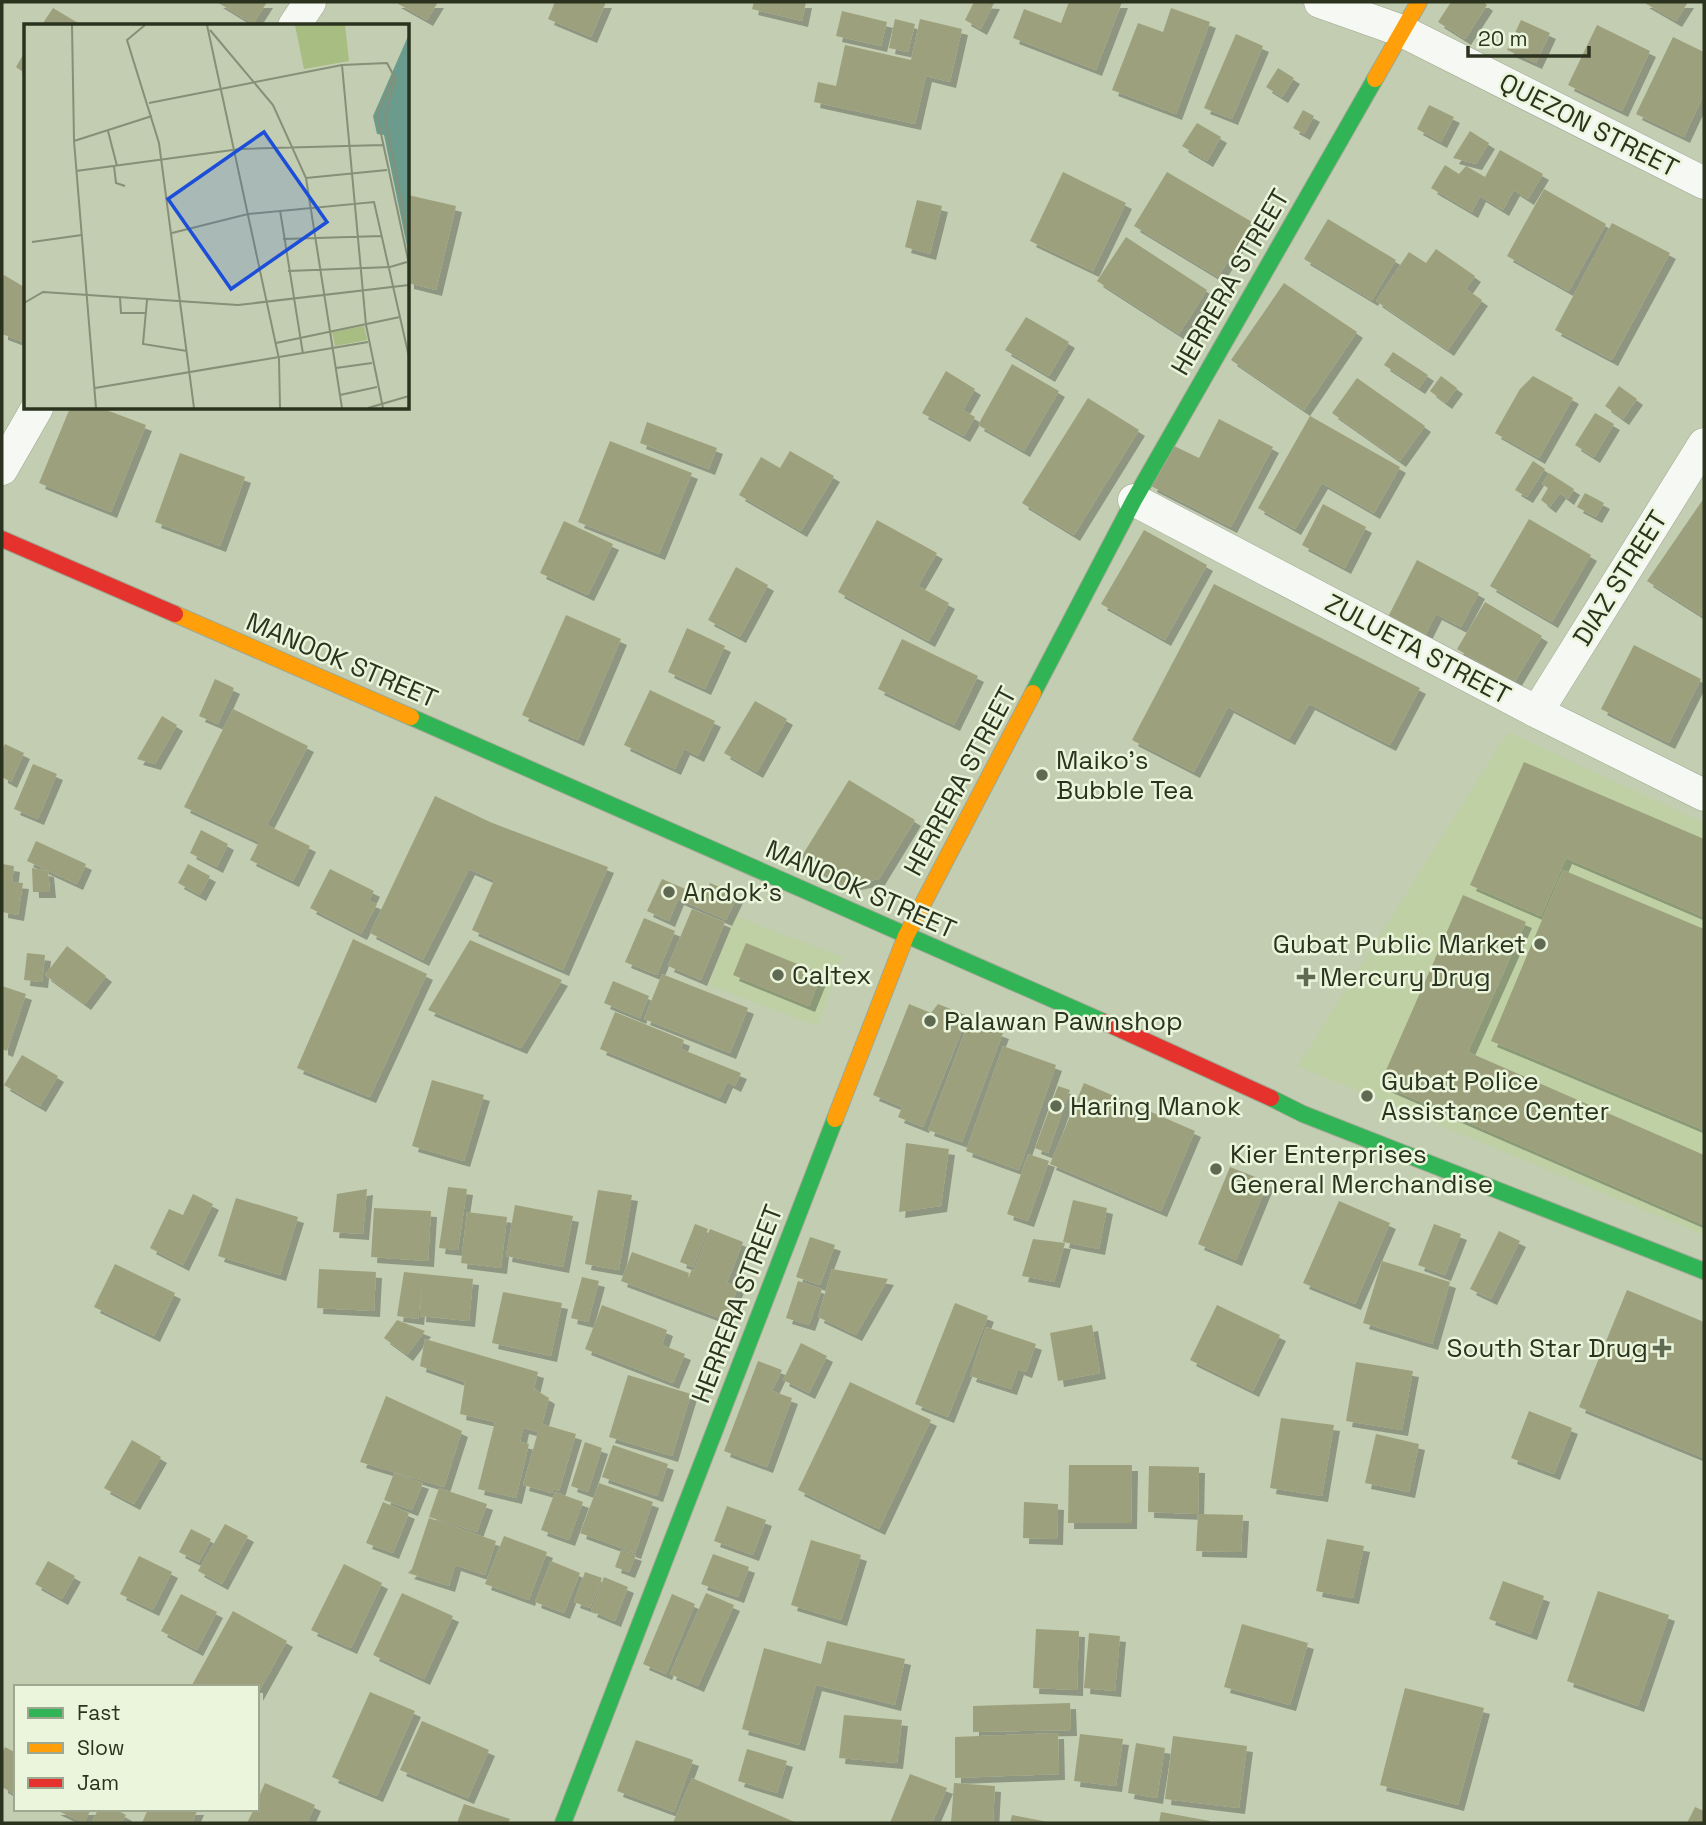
<svg xmlns="http://www.w3.org/2000/svg" width="1706" height="1825" font-family="'Space Grotesk',sans-serif">
<defs>
<filter id="shadow"><feDropShadow dx="6" dy="6" stdDeviation="0" flood-color="#0004"/></filter>
</defs>
<rect width="100%" height="100%" fill="#c2cdb1"/>
<!-- built -->
<path fill="#bed0a4" d="M 1508,732 L 1704,823 L 1704,1235 L 1298,1066 Z
M 735,916 L 843,957 L 817,1026 L 709,985 Z"/>
<!-- building -->
<path fill="#9da07c" filter="url(#shadow)" d="M 217,2 L 267,2 L 253,24 Z
M 395,2 L 438,2 L 427,20 Z
M 555,2 L 606,2 L 591,37 L 548,19 Z
M 754,2 L 806,2 L 802,21 L 752,9 Z
M 974,2 L 994,3 L 981,29 L 965,20 Z
M 1069,2 L 1122,2 L 1096,70 L 1013,38 L 1024,9 L 1061,23 Z
M 1451,2 L 1483,2 L 1487,5 L 1465,39 L 1438,22 Z
M 1643,2 L 1688,2 L 1676,21 Z
M 53,8 L 83,26 L 41,26 Z
M 1171,8 L 1210,22 L 1176,114 L 1112,90 L 1138,23 L 1163,32 Z
M 842,11 L 887,22 L 881,46 L 836,36 Z
M 895,19 L 915,24 L 908,52 L 889,48 Z
M 920,19 L 962,29 L 950,82 L 926,76 L 915,124 L 814,102 L 818,82 L 836,86 L 845,45 L 911,60 Z
M 1521,20 L 1550,33 L 1536,63 L 1507,50 Z
M 1597,25 L 1650,51 L 1622,111 L 1568,85 Z
M 1236,34 L 1263,46 L 1232,119 L 1204,108 Z
M 1673,37 L 1704,52 L 1704,94 L 1684,137 L 1636,114 Z
M 26,50 L 26,74 L 16,67 Z
M 1278,68 L 1294,78 L 1282,97 L 1266,87 Z
M 1429,105 L 1454,117 L 1441,142 L 1417,129 Z
M 1303,110 L 1314,116 L 1304,134 L 1293,128 Z
M 1197,123 L 1221,137 L 1207,161 L 1182,146 Z
M 1470,131 L 1489,143 L 1476,164 L 1453,158 Z
M 1500,150 L 1543,174 L 1528,199 L 1514,190 L 1503,210 L 1480,196 L 1472,212 L 1431,188 L 1445,165 L 1459,174 L 1466,166 L 1485,177 Z
M 1063,172 L 1126,203 L 1093,271 L 1030,241 Z
M 1167,172 L 1252,222 L 1218,277 L 1134,226 Z
M 1544,189 L 1606,224 L 1569,291 L 1507,256 Z
M 408,195 L 456,206 L 436,290 L 408,283 Z
M 917,200 L 942,206 L 930,254 L 905,247 Z
M 1328,219 L 1396,260 L 1372,300 L 1304,259 Z
M 1612,223 L 1670,253 L 1612,360 L 1555,330 Z
M 1126,237 L 1207,290 L 1179,334 L 1097,281 Z
M 1436,249 L 1475,276 L 1466,289 L 1482,300 L 1448,350 L 1376,301 L 1409,252 L 1426,263 Z
M 4,275 L 26,288 L 26,343 L 2,334 L 2,280 Z
M 1284,283 L 1357,332 L 1304,410 L 1231,360 Z
M 1026,317 L 1069,342 L 1049,376 L 1005,350 Z
M 1393,352 L 1428,375 L 1419,388 L 1384,365 Z
M 1012,364 L 1059,391 L 1024,451 L 978,425 Z
M 946,371 L 975,389 L 963,410 L 975,417 L 964,436 L 922,413 Z
M 1441,376 L 1457,388 L 1446,403 L 1430,391 Z
M 1533,376 L 1573,398 L 1539,458 L 1495,433 L 1520,389 Z
M 1357,378 L 1425,426 L 1400,461 L 1332,413 Z
M 1619,386 L 1637,399 L 1623,419 L 1605,406 Z
M 1088,398 L 1139,430 L 1074,535 L 1022,503 Z
M 70,408 L 101,408 L 146,425 L 111,512 L 39,483 Z
M 1595,413 L 1614,424 L 1594,457 L 1575,445 Z
M 1310,416 L 1400,467 L 1374,513 L 1322,483 L 1295,529 L 1258,508 Z
M 1219,419 L 1273,447 L 1231,527 L 1151,486 L 1172,445 L 1199,458 Z
M 647,422 L 717,448 L 709,469 L 640,443 Z
M 610,441 L 692,473 L 659,554 L 578,522 Z
M 790,451 L 834,476 L 801,531 L 739,495 L 761,457 L 780,468 Z
M 180,453 L 245,477 L 220,546 L 155,522 Z
M 1533,461 L 1545,469 L 1527,497 L 1515,490 Z
M 1549,473 L 1574,489 L 1568,499 L 1560,493 L 1550,507 L 1541,500 L 1548,488 L 1542,484 Z
M 1585,493 L 1604,503 L 1596,517 L 1577,507 Z
M 1704,498 L 1704,613 L 1702,616 L 1647,581 Z
M 1323,504 L 1366,527 L 1345,568 L 1302,545 Z
M 1529,519 L 1591,555 L 1552,622 L 1490,586 Z
M 877,520 L 937,553 L 918,586 L 949,603 L 929,641 L 838,592 Z
M 564,521 L 613,544 L 588,595 L 540,573 Z
M 1144,530 L 1207,565 L 1165,640 L 1101,604 Z
M 1417,560 L 1479,593 L 1461,627 L 1436,614 L 1424,638 L 1387,619 Z
M 736,567 L 768,585 L 740,637 L 708,620 Z
M 1214,584 L 1420,688 L 1390,745 L 1309,704 L 1289,739 L 1228,707 L 1194,772 L 1132,740 Z
M 1485,602 L 1542,636 L 1514,683 L 1457,649 Z
M 566,615 L 621,639 L 578,740 L 522,715 Z
M 687,628 L 725,646 L 705,689 L 668,672 Z
M 902,639 L 978,676 L 954,725 L 878,689 Z
M 1634,645 L 1701,679 L 1669,743 L 1601,709 Z
M 215,679 L 234,688 L 218,724 L 199,716 Z
M 650,690 L 715,721 L 698,756 L 684,749 L 675,769 L 624,745 Z
M 755,701 L 787,719 L 757,772 L 724,753 Z
M 233,709 L 308,746 L 267,825 L 310,846 L 293,881 L 250,860 L 259,842 L 184,807 Z
M 162,716 L 177,725 L 155,764 L 137,759 Z
M 5,744 L 24,753 L 11,782 L 2,777 L 2,750 Z
M 1524,762 L 1704,839 L 1704,917 L 1566,858 L 1541,916 L 1470,885 Z
M 33,764 L 57,774 L 38,819 L 14,809 Z
M 849,780 L 915,820 L 879,879 L 845,886 L 800,859 Z
M 435,796 L 490,822 L 608,867 L 563,970 L 472,930 L 494,880 L 469,869 L 423,960 L 370,933 Z
M 201,830 L 228,844 L 217,867 L 190,853 Z
M 36,841 L 86,864 L 77,884 L 27,861 Z
M 2,864 L 14,866 L 12,882 L 23,883 L 18,915 L 2,912 Z
M 188,864 L 210,876 L 200,895 L 178,883 Z
M 32,868 L 48,871 L 50,892 L 33,892 Z
M 330,869 L 374,891 L 369,901 L 377,904 L 361,934 L 310,908 Z
M 1563,870 L 1704,929 L 1704,1130 L 1491,1041 Z
M 662,879 L 704,897 L 710,883 L 738,895 L 726,920 L 678,899 L 669,921 L 647,911 Z
M 1463,895 L 1526,922 L 1468,1052 L 1704,1155 L 1704,1225 L 1380,1084 Z
M 692,909 L 725,922 L 701,980 L 668,966 Z
M 644,918 L 675,931 L 657,975 L 625,962 Z
M 353,939 L 427,974 L 370,1097 L 297,1068 Z
M 470,940 L 562,980 L 521,1048 L 428,1010 Z
M 746,943 L 822,974 L 809,1006 L 733,975 Z
M 67,946 L 106,976 L 85,1004 L 45,975 Z
M 27,953 L 45,955 L 42,982 L 24,980 Z
M 662,974 L 748,1008 L 730,1053 L 644,1019 Z
M 613,981 L 649,996 L 640,1018 L 604,1003 Z
M 2,986 L 26,994 L 7,1051 L 2,1049 Z
M 909,1004 L 931,1013 L 938,1004 L 968,1016 L 923,1127 L 898,1117 L 902,1107 L 873,1095 Z
M 615,1012 L 684,1040 L 681,1049 L 741,1073 L 735,1086 L 727,1082 L 720,1098 L 600,1049 Z
M 969,1021 L 1003,1033 L 962,1142 L 928,1130 Z
M 1003,1046 L 1056,1065 L 1019,1170 L 966,1151 Z
M 22,1055 L 58,1076 L 40,1106 L 4,1085 Z
M 432,1080 L 484,1095 L 464,1161 L 412,1146 Z
M 1084,1083 L 1195,1131 L 1161,1211 L 1050,1164 Z
M 1058,1086 L 1070,1090 L 1048,1153 L 1035,1148 Z
M 906,1143 L 949,1149 L 941,1206 L 899,1212 Z
M 1028,1154 L 1049,1161 L 1028,1221 L 1007,1214 Z
M 1230,1167 L 1268,1182 L 1236,1260 L 1198,1244 Z
M 448,1187 L 467,1189 L 458,1250 L 439,1248 Z
M 367,1189 L 363,1234 L 333,1232 L 337,1194 Z
M 598,1190 L 632,1195 L 619,1270 L 585,1264 Z
M 193,1194 L 213,1204 L 183,1265 L 150,1248 L 169,1209 L 183,1215 Z
M 236,1198 L 298,1217 L 280,1275 L 218,1256 Z
M 1073,1200 L 1107,1208 L 1099,1249 L 1063,1242 Z
M 1339,1201 L 1390,1223 L 1355,1304 L 1303,1283 Z
M 515,1205 L 573,1216 L 563,1267 L 506,1256 Z
M 374,1208 L 431,1211 L 428,1261 L 371,1257 Z
M 467,1212 L 507,1217 L 501,1268 L 461,1263 Z
M 695,1224 L 708,1229 L 693,1267 L 680,1262 Z
M 1434,1224 L 1461,1234 L 1445,1275 L 1418,1265 Z
M 710,1229 L 743,1242 L 727,1283 L 738,1287 L 725,1320 L 621,1281 L 632,1252 L 689,1273 L 687,1281 L 692,1269 L 694,1270 Z
M 1499,1231 L 1520,1241 L 1491,1299 L 1470,1289 Z
M 810,1237 L 835,1245 L 820,1285 L 796,1277 Z
M 1033,1239 L 1065,1243 L 1054,1282 L 1022,1276 Z
M 1382,1261 L 1450,1282 L 1432,1344 L 1363,1323 Z
M 115,1264 L 175,1293 L 154,1336 L 94,1307 Z
M 319,1269 L 376,1272 L 374,1311 L 317,1308 Z
M 832,1269 L 888,1279 L 856,1335 L 818,1317 Z
M 404,1272 L 473,1279 L 469,1321 L 420,1316 L 422,1286 L 418,1319 L 397,1316 Z
M 582,1277 L 599,1281 L 588,1322 L 571,1318 Z
M 798,1281 L 822,1289 L 809,1325 L 786,1318 Z
M 1627,1290 L 1704,1322 L 1704,1458 L 1579,1407 Z
M 503,1292 L 562,1303 L 551,1356 L 492,1343 Z
M 955,1303 L 988,1316 L 948,1417 L 915,1404 Z
M 602,1305 L 667,1330 L 662,1345 L 685,1354 L 673,1383 L 585,1349 Z
M 1217,1305 L 1280,1335 L 1253,1391 L 1190,1360 Z
M 397,1320 L 425,1331 L 407,1355 L 384,1338 Z
M 1092,1325 L 1100,1373 L 1058,1381 L 1050,1333 Z
M 986,1327 L 1036,1344 L 1026,1372 L 1018,1369 L 1011,1389 L 970,1376 Z
M 425,1339 L 538,1372 L 534,1389 L 549,1398 L 542,1424 L 576,1434 L 559,1491 L 553,1489 L 552,1493 L 523,1485 L 538,1432 L 523,1428 L 520,1442 L 529,1444 L 516,1498 L 478,1489 L 495,1422 L 460,1414 L 465,1382 L 420,1366 Z
M 801,1343 L 827,1356 L 809,1393 L 783,1380 Z
M 758,1361 L 782,1370 L 772,1391 L 792,1398 L 767,1467 L 724,1451 Z
M 1356,1362 L 1413,1371 L 1402,1430 L 1346,1421 Z
M 628,1375 L 691,1394 L 672,1456 L 609,1437 Z
M 850,1382 L 931,1420 L 879,1529 L 798,1490 Z
M 386,1396 L 462,1431 L 444,1487 L 360,1462 Z
M 1529,1411 L 1572,1428 L 1554,1474 L 1511,1458 Z
M 1281,1418 L 1334,1425 L 1322,1496 L 1270,1488 Z
M 1376,1434 L 1419,1444 L 1409,1492 L 1365,1483 Z
M 132,1440 L 161,1457 L 134,1504 L 104,1488 Z
M 585,1442 L 602,1448 L 588,1492 L 571,1486 Z
M 613,1445 L 668,1464 L 657,1496 L 602,1477 Z
M 1069,1465 L 1132,1465 L 1131,1523 L 1068,1523 Z
M 1149,1466 L 1199,1467 L 1198,1514 L 1148,1512 Z
M 394,1473 L 423,1483 L 412,1510 L 384,1500 Z
M 599,1483 L 653,1502 L 635,1553 L 580,1533 Z
M 439,1488 L 487,1504 L 477,1532 L 429,1517 Z
M 555,1492 L 583,1502 L 569,1540 L 541,1530 Z
M 383,1502 L 409,1513 L 393,1553 L 366,1543 Z
M 1024,1502 L 1058,1504 L 1057,1539 L 1023,1538 Z
M 727,1506 L 766,1520 L 753,1555 L 714,1541 Z
M 1198,1514 L 1243,1515 L 1241,1552 L 1196,1551 Z
M 429,1518 L 496,1541 L 485,1575 L 455,1565 L 449,1586 L 408,1573 L 412,1569 Z
M 225,1524 L 248,1536 L 222,1584 L 198,1571 Z
M 191,1529 L 211,1539 L 199,1562 L 179,1552 Z
M 504,1536 L 547,1552 L 529,1600 L 485,1584 Z
M 1327,1539 L 1364,1546 L 1353,1598 L 1316,1591 Z
M 811,1540 L 861,1555 L 841,1620 L 791,1605 Z
M 621,1550 L 636,1555 L 629,1572 L 615,1567 Z
M 713,1554 L 749,1567 L 738,1597 L 701,1584 Z
M 139,1556 L 172,1572 L 153,1610 L 120,1594 Z
M 48,1561 L 75,1576 L 62,1599 L 35,1584 Z
M 551,1561 L 580,1573 L 564,1613 L 535,1602 Z
M 344,1564 L 382,1583 L 351,1648 L 311,1630 Z
M 585,1572 L 602,1578 L 590,1608 L 574,1602 Z
M 604,1577 L 628,1587 L 615,1621 L 591,1611 Z
M 1503,1581 L 1544,1596 L 1531,1634 L 1489,1619 Z
M 1598,1591 L 1669,1615 L 1638,1706 L 1567,1681 Z
M 402,1593 L 453,1616 L 424,1679 L 373,1655 Z
M 706,1593 L 734,1605 L 698,1686 L 670,1674 Z
M 181,1594 L 217,1612 L 197,1650 L 161,1631 Z
M 672,1594 L 695,1604 L 666,1674 L 643,1664 Z
M 233,1611 L 287,1641 L 257,1695 L 257,1687 L 192,1685 Z
M 1242,1624 L 1308,1643 L 1290,1705 L 1224,1687 Z
M 1036,1629 L 1079,1631 L 1077,1690 L 1033,1688 Z
M 1089,1633 L 1120,1636 L 1115,1691 L 1084,1688 Z
M 827,1641 L 905,1659 L 895,1705 L 816,1685 L 799,1745 L 742,1729 L 764,1648 L 821,1664 Z
M 1405,1688 L 1484,1708 L 1458,1805 L 1380,1785 Z
M 370,1692 L 415,1711 L 377,1796 L 332,1777 Z
M 1070,1703 L 1071,1730 L 973,1732 L 973,1706 Z
M 844,1715 L 902,1720 L 897,1763 L 839,1758 Z
M 422,1721 L 489,1750 L 468,1798 L 400,1770 Z
M 1058,1733 L 1059,1774 L 955,1778 L 955,1737 Z
M 1080,1734 L 1123,1739 L 1116,1786 L 1074,1781 Z
M 1173,1736 L 1247,1746 L 1239,1808 L 1165,1799 Z
M 636,1740 L 693,1760 L 674,1812 L 617,1791 Z
M 1136,1743 L 1165,1748 L 1157,1798 L 1128,1793 Z
M 5,1747 L 16,1753 L 16,1795 L 2,1787 L 2,1753 Z
M 747,1749 L 787,1761 L 777,1793 L 738,1781 Z
M 910,1774 L 947,1788 L 932,1823 L 890,1823 Z
M 692,1778 L 797,1823 L 673,1823 Z
M 265,1783 L 315,1805 L 307,1823 L 247,1823 L 254,1809 L 257,1809 L 257,1801 Z
M 954,1783 L 995,1786 L 993,1823 L 951,1823 Z
M 464,1804 L 510,1819 L 508,1823 L 457,1823 Z
M 1695,1807 L 1704,1811 L 1704,1823 L 1687,1823 Z
M 54,1809 L 91,1809 L 84,1823 Z
M 98,1809 L 115,1809 L 126,1815 L 121,1823 L 92,1823 Z
M 148,1809 L 198,1809 L 192,1823 L 142,1823 Z
M 1161,1812 L 1210,1821 L 1210,1823 L 1159,1823 Z
M 1012,1815 L 1048,1822 L 1048,1823 L 1010,1823 Z"/>
<g fill="none" stroke-linecap="round" stroke-linejoin="round">
<defs>
<path id="street" d="M 1320,2 L 1402,31 L 1704,183
M 294,26 L 310,2
M 2,469 L 37,408
M 1134,500 L 1537,712 L 1704,795
M 1537,712 L 1704,444"/>
<path id="fast" d="M 1033,693 L 1134,500 L 1375,79
M 411,717 L 1104,1022
M 1271,1098 L 1303,1114 L 1704,1271
M 563,1823 L 835,1119"/>
<path id="slow" d="M 1375,79 L 1419,2
M 175,614 L 411,717
M 835,1119 L 906,936 L 1033,693"/>
<path id="jam" d="M 2,539 L 175,614
M 1104,1022 L 1271,1098"/>
</defs>
<!-- street casing -->
<use href="#street" stroke="#9fa892" stroke-width="33"/>
<!-- fast casing -->
<use href="#fast" stroke="#9fa892" stroke-width="18"/>
<!-- slow casing -->
<use href="#slow" stroke="#9fa892" stroke-width="18"/>
<!-- jam casing -->
<use href="#jam" stroke="#9fa892" stroke-width="18"/>
<!-- street -->
<use href="#street" stroke="#f6f8f3" stroke-width="32"/>
<!-- fast -->
<use href="#fast" stroke="#30b455" stroke-width="16"/>
<!-- slow -->
<use href="#slow" stroke="#ff9f0a" stroke-width="16"/>
<!-- jam -->
<use href="#jam" stroke="#e5322d" stroke-width="16"/>
</g>
<!-- markers -->
<g fill="#606952" stroke="#eaf5db" stroke-width="2.5">
<circle cx="1042" cy="775" r="7"/>
<circle cx="669" cy="892" r="7"/>
<circle cx="1540" cy="944" r="7"/>
<circle cx="778" cy="975" r="7"/>
<path d="M1302.5 966.5h7v7h7v7h-7v7h-7v-7h-7v-7h7z"/>
<circle cx="930" cy="1021" r="7"/>
<circle cx="1367" cy="1096" r="7"/>
<circle cx="1056" cy="1106" r="7"/>
<circle cx="1216" cy="1169" r="7"/>
<path d="M1658.5 1337.5h7v7h7v7h-7v7h-7v-7h-7v-7h7z"/>
</g>
<g text-anchor="middle" dominant-baseline="central" stroke-width="5" stroke-linejoin="round" paint-order="stroke">
<!-- street labels -->
<g font-size="26" fill="#2b331f" stroke="#eaf5db">
<text transform="translate(1589 125) rotate(27)">QUEZON STREET</text>
<text transform="translate(1230 282) rotate(-60)">HERRERA STREET</text>
<text transform="translate(1620 578) rotate(-58)">DIAZ STREET</text>
<text transform="translate(1418 649) rotate(28)">ZULUETA STREET</text>
<text transform="translate(342 660) rotate(23)">MANOOK STREET</text>
<text transform="translate(960 781) rotate(-62)">HERRERA STREET</text>
<text transform="translate(861 889) rotate(24)">MANOOK STREET</text>
<text transform="translate(737 1304) rotate(-69)">HERRERA STREET</text>
</g>
<!-- poi labels -->
<g font-size="26" fill="#2b331f" stroke="#eaf5db" text-anchor="start">
<text x="1056" y="760">Maiko's<tspan x="1056" dy="30">Bubble Tea</tspan></text>
<text x="683" y="892">Andok's</text>
<text x="1526" y="944" text-anchor="end">Gubat Public Market</text>
<text x="792" y="975">Caltex</text>
<text x="1320" y="977">Mercury Drug</text>
<text x="944" y="1021">Palawan Pawnshop</text>
<text x="1381" y="1081">Gubat Police<tspan x="1381" dy="30">Assistance Center</tspan></text>
<text x="1070" y="1106">Haring Manok</text>
<text x="1230" y="1154">Kier Enterprises<tspan x="1230" dy="30">General Merchandise</tspan></text>
<text x="1648" y="1348" text-anchor="end">South Star Drug</text>
</g>
</g>
<!-- overview -->
<g transform="translate(24 24)">
<rect width="385" height="385" fill="#c2cdb1"/>
<path d="M 271,1 L 321,1 L 325,37 L 280,45 ZM 340,302 L 343,316 L 311,322 L 308,308 Z" fill="#a7bd82"/>
<path d="M 385,10 L 385,232 L 360,111 L 353,110 L 349,92 Z" fill="#6a9b8d"/>
<path fill="none" stroke="#868f77" stroke-width="2" d="M 48,1 L 50,117 L 72,384M 121,1 L 103,16 L 135,119 L 170,384M 183,1 L 255,335 L 256,384M 186,6 L 249,81 L 282,154 L 318,384M 318,41 L 342,301 L 359,384M 369,54 L 353,91 L 385,240M 125,79 L 318,41 L 363,39 L 371,54 L 361,93 L 385,218M 84,107 L 93,142M 50,117 L 128,92M 90,142 L 92,159 L 101,162M 52,147 L 216,125 L 359,121M 282,154 L 363,146M 256,186 L 279,330M 148,209 L 224,190 L 350,178 L 385,333M 259,215 L 358,212M 8,218 L 58,211M 264,247 L 366,243 L 383,238M 96,274 L 97,289 L 122,289M 123,276 L 119,320 L 163,327M 0,279 L 19,268 L 214,281 L 385,261M 252,319 L 376,293M 312,344 L 348,339M 71,364 L 344,318M 316,371 L 353,363M 344,384 L 385,372"/>
<path fill="#1d4ed8" fill-opacity="0.15" stroke="#1d4ed8" stroke-width="3.5" d="M 240,108 L 303,198 L 207,265 L 144,175 Z"/>
<rect width="385" height="385" fill="none" stroke="#2b331f" stroke-width="3.5"/>
</g>
<!-- border -->
<rect width="1706" height="1825" fill="none" stroke="#2b331f" stroke-width="7"/>
<!-- legend -->
<rect x="14" y="1685" width="245" height="126" fill="#eaf5db" stroke="#9ea790" stroke-width="2"/>
<rect x="28" y="1708" width="35" height="10" fill="#30b455" stroke="#9ea790" stroke-width="2"/>
<text x="77" y="1720" font-size="21" fill="#2b331f">Fast</text>
<rect x="28" y="1743" width="35" height="10" fill="#ff9f0a" stroke="#9ea790" stroke-width="2"/>
<text x="77" y="1755" font-size="21" fill="#2b331f">Slow</text>
<rect x="28" y="1778" width="35" height="10" fill="#e5322d" stroke="#9ea790" stroke-width="2"/>
<text x="77" y="1790" font-size="21" fill="#2b331f">Jam</text>
<!-- scale -->
<path d="M1468 46v10h121v-10" fill="none" stroke="#2b331f" stroke-width="3.5"/>
<text x="1478" y="46" font-size="21" fill="#2b331f" stroke="#eaf5db" stroke-width="5" paint-order="stroke">20 m</text>
</svg>
